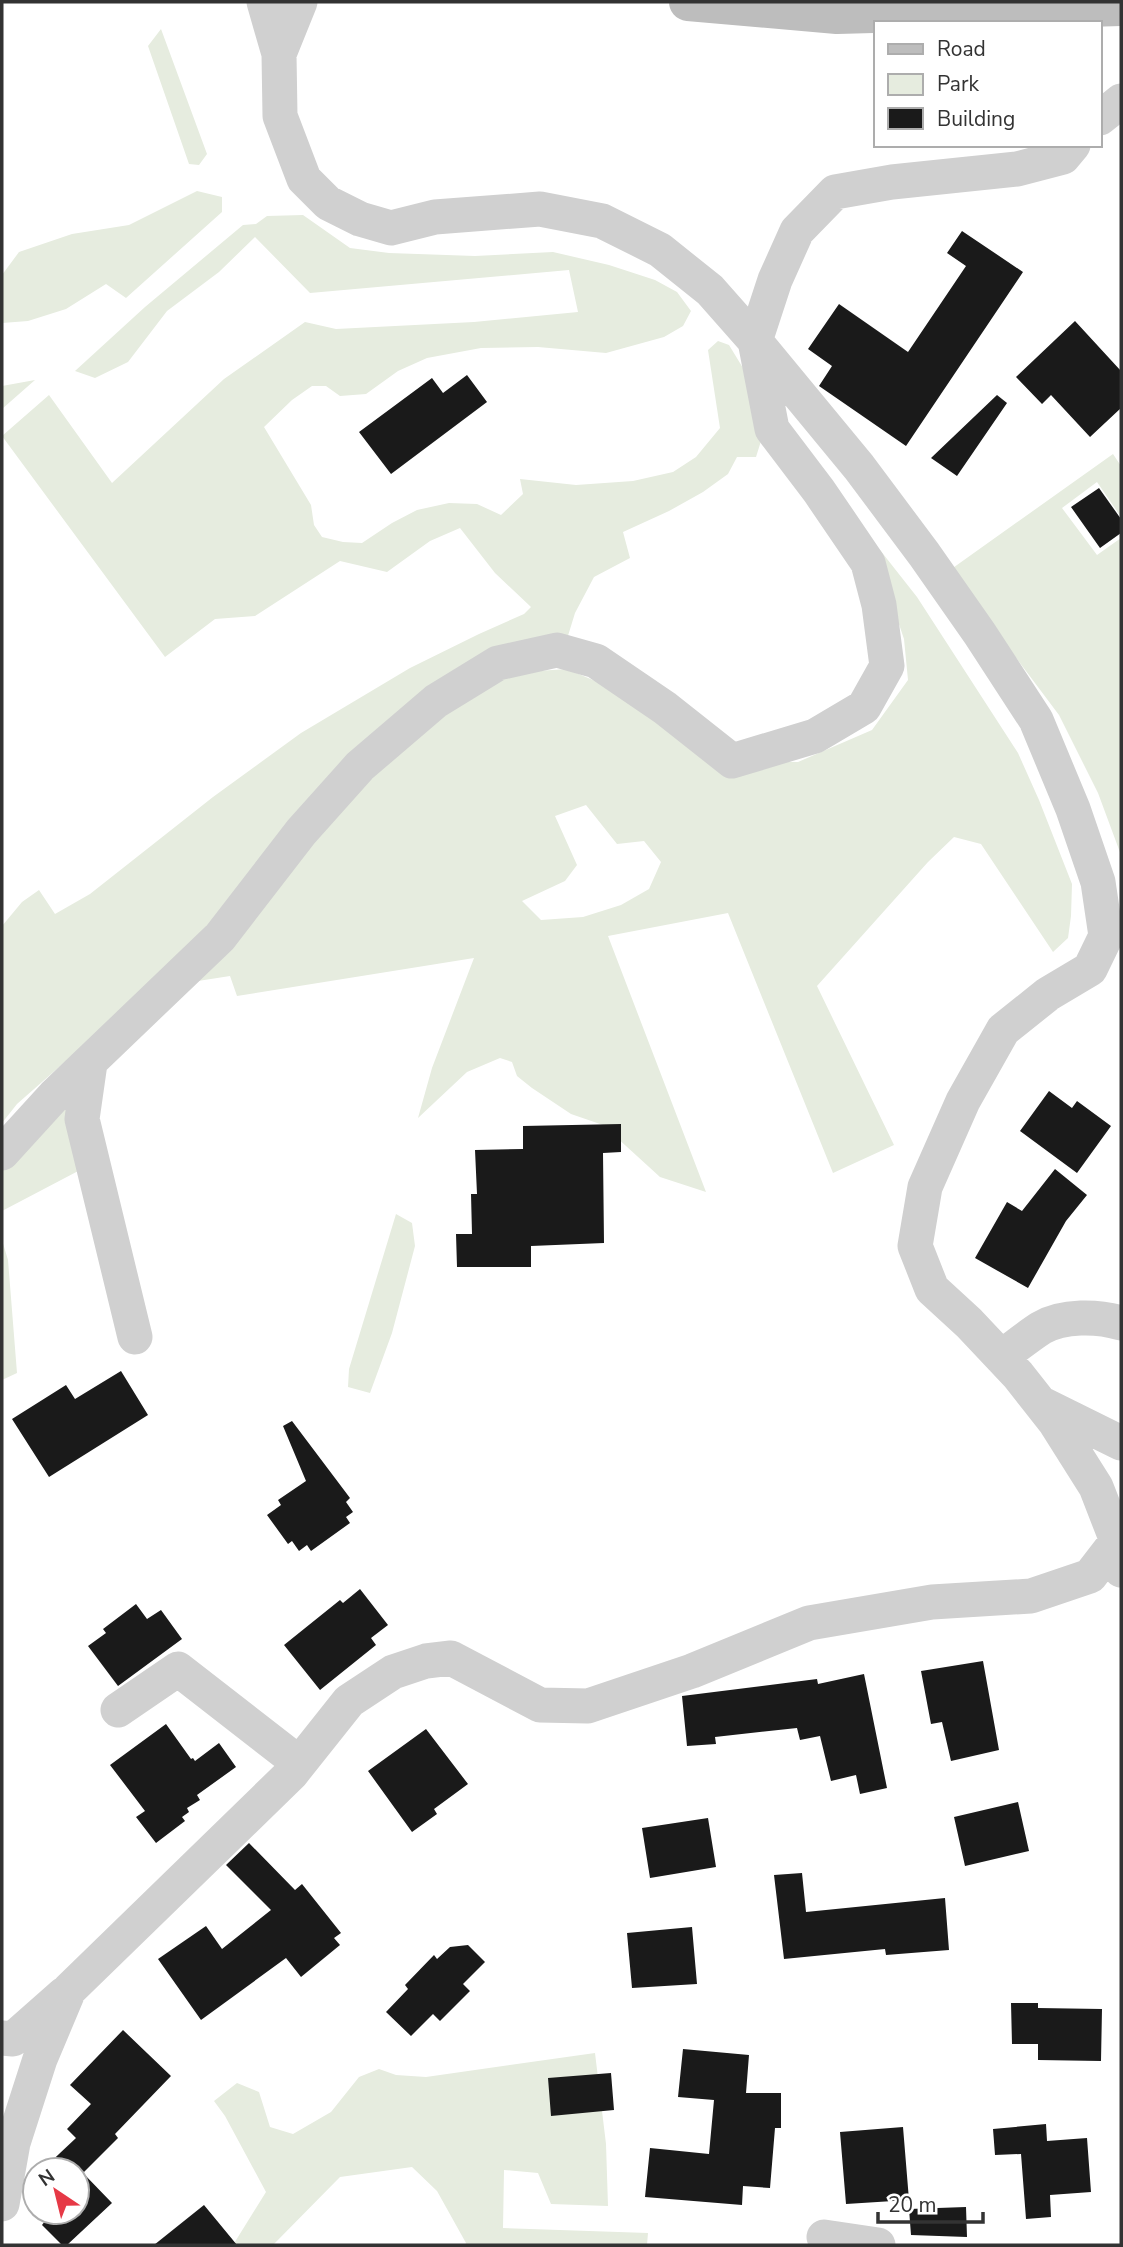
<svg xmlns="http://www.w3.org/2000/svg" width="1123" height="2247" font-family="'Nunito Sans',sans-serif">
<rect width="100%" height="100%" fill="#fff"/>
<!-- green -->
<path fill="#e6ecdf" fill-rule="evenodd" d="M 161,29 L 207,154 L 199,165 L 189,164 L 148,46 Z
M 197,191 L 222,197 L 222,212 L 126,298 L 106,284 L 66,309 L 28,321 L 2,323 L 2,275 L 19,252 L 72,234 L 129,225 Z
M 303,215 L 350,248 L 389,253 L 475,256 L 553,252 L 609,265 L 655,280 L 677,292 L 691,311 L 683,326 L 664,337 L 606,353 L 538,347 L 481,348 L 427,358 L 398,371 L 366,394 L 340,396 L 326,386 L 312,386 L 292,400 L 264,427 L 311,505 L 314,525 L 322,537 L 343,542 L 362,543 L 392,523 L 417,510 L 449,503 L 477,504 L 501,515 L 523,494 L 520,479 L 576,485 L 633,481 L 673,472 L 696,457 L 720,428 L 708,350 L 718,341 L 729,345 L 743,368 L 761,441 L 756,457 L 737,457 L 728,474 L 703,492 L 669,511 L 623,532 L 630,558 L 594,577 L 575,613 L 567,639 L 499,648 L 200,943 L 17,1104 L 2,1123 L 2,926 L 22,902 L 39,890 L 55,914 L 90,894 L 213,797 L 301,733 L 410,668 L 479,634 L 524,614 L 531,607 L 495,573 L 460,528 L 430,541 L 387,572 L 340,561 L 255,616 L 215,619 L 165,657 L 2,436 L 49,395 L 112,483 L 224,379 L 305,322 L 336,329 L 474,322 L 578,312 L 569,270 L 310,293 L 255,237 L 219,272 L 167,311 L 128,362 L 95,378 L 75,371 L 145,307 L 243,225 L 256,224 L 267,216 Z
M 35,380 L 2,409 L 2,386 Z
M 1113,454 L 1121,466 L 1121,517 L 1097,482 L 1062,508 L 1097,555 L 1121,538 L 1121,855 L 1098,793 L 1059,715 L 950,570 Z
M 880,550 L 917,597 L 1018,753 L 1039,800 L 1072,884 L 1071,916 L 1068,938 L 1053,952 L 981,844 L 954,837 L 928,862 L 817,986 L 894,1145 L 833,1173 L 728,913 L 608,936 L 706,1192 L 660,1177 L 603,1125 L 571,1114 L 532,1088 L 517,1076 L 512,1062 L 500,1058 L 467,1072 L 418,1118 L 432,1068 L 474,958 L 237,996 L 230,976 L 198,981 L 358,781 L 440,712 L 507,673 L 567,669 L 607,686 L 732,761 L 798,762 L 872,730 L 908,680 L 904,639 L 876,556 ZM 586,805 L 617,844 L 644,841 L 661,862 L 649,889 L 621,905 L 583,917 L 541,920 L 522,901 L 565,881 L 577,865 L 555,816 Z
M 69,1108 L 82,1169 L 2,1211 L 2,1169 L 48,1111 Z
M 396,1214 L 412,1223 L 415,1246 L 392,1333 L 370,1393 L 348,1387 L 349,1369 Z
M 2,1240 L 8,1260 L 17,1373 L 2,1380 Z
M 595,2053 L 606,2144 L 608,2206 L 551,2204 L 538,2173 L 504,2170 L 503,2228 L 648,2233 L 647,2245 L 465,2245 L 466,2243 L 437,2191 L 412,2167 L 340,2177 L 273,2245 L 233,2245 L 266,2192 L 225,2116 L 214,2101 L 237,2083 L 259,2092 L 270,2127 L 293,2134 L 331,2112 L 359,2077 L 379,2069 L 396,2075 L 426,2077 Z"/>
<!-- building -->
<path fill="#1a1a1a" d="M 962,231 L 1023,272 L 906,446 L 819,386 L 832,366 L 808,349 L 839,304 L 908,352 L 966,266 L 947,253 Z
M 1075,321 L 1121,371 L 1121,408 L 1090,437 L 1051,395 L 1042,404 L 1016,377 Z
M 467,375 L 487,402 L 391,474 L 359,432 L 432,378 L 443,393 Z
M 997,395 L 1007,403 L 957,476 L 931,458 Z
M 1099,488 L 1121,519 L 1121,533 L 1100,548 L 1071,507 Z
M 1049,1091 L 1072,1108 L 1077,1101 L 1111,1126 L 1077,1173 L 1020,1131 Z
M 621,1124 L 621,1152 L 603,1153 L 604,1243 L 531,1246 L 531,1267 L 457,1267 L 456,1234 L 472,1234 L 471,1194 L 477,1194 L 475,1150 L 523,1149 L 523,1126 Z
M 1055,1169 L 1087,1195 L 1066,1221 L 1028,1288 L 975,1258 L 1007,1202 L 1022,1211 Z
M 121,1371 L 148,1415 L 49,1477 L 12,1419 L 66,1385 L 75,1399 Z
M 292,1421 L 350,1498 L 346,1502 L 353,1512 L 346,1517 L 350,1523 L 311,1551 L 307,1545 L 299,1551 L 292,1541 L 288,1544 L 267,1515 L 281,1505 L 278,1500 L 306,1481 L 283,1426 Z
M 360,1589 L 388,1625 L 371,1638 L 376,1645 L 320,1690 L 284,1645 L 340,1600 L 343,1603 Z
M 136,1604 L 147,1619 L 161,1610 L 182,1639 L 118,1686 L 88,1646 L 106,1633 L 103,1629 Z
M 983,1661 L 999,1750 L 951,1761 L 942,1722 L 931,1724 L 921,1671 Z
M 864,1674 L 887,1788 L 860,1794 L 856,1775 L 831,1781 L 820,1736 L 800,1740 L 797,1728 L 715,1737 L 716,1744 L 687,1746 L 682,1696 L 817,1679 L 818,1684 Z
M 166,1724 L 191,1759 L 193,1758 L 195,1761 L 219,1743 L 236,1767 L 197,1795 L 200,1800 L 187,1808 L 189,1812 L 182,1817 L 185,1821 L 156,1843 L 136,1817 L 145,1811 L 110,1765 Z
M 426,1729 L 468,1784 L 434,1809 L 437,1814 L 412,1832 L 368,1771 Z
M 1018,1802 L 1029,1851 L 965,1866 L 954,1817 Z
M 708,1818 L 716,1867 L 650,1878 L 642,1828 Z
M 249,1843 L 295,1890 L 302,1884 L 341,1933 L 334,1938 L 340,1945 L 301,1977 L 286,1958 L 201,2020 L 158,1959 L 206,1926 L 222,1949 L 271,1910 L 226,1865 Z
M 802,1873 L 806,1912 L 945,1898 L 949,1950 L 886,1955 L 885,1949 L 784,1959 L 774,1875 Z
M 692,1927 L 697,1984 L 632,1988 L 627,1933 Z
M 468,1945 L 485,1962 L 463,1984 L 470,1991 L 440,2021 L 433,2014 L 411,2036 L 386,2012 L 408,1989 L 405,1985 L 434,1955 L 437,1959 L 450,1947 Z
M 1011,2003 L 1038,2003 L 1038,2008 L 1102,2009 L 1101,2061 L 1038,2060 L 1038,2044 L 1012,2044 Z
M 123,2030 L 171,2076 L 115,2134 L 118,2138 L 83,2173 L 112,2203 L 67,2245 L 62,2245 L 42,2225 L 45,2221 L 37,2212 L 77,2212 L 77,2170 L 42,2170 L 76,2138 L 67,2129 L 91,2104 L 70,2085 Z
M 683,2049 L 749,2055 L 746,2093 L 781,2093 L 781,2128 L 775,2128 L 770,2188 L 743,2186 L 742,2205 L 645,2197 L 650,2148 L 709,2154 L 714,2100 L 678,2097 Z
M 611,2073 L 614,2110 L 551,2116 L 548,2078 Z
M 1046,2124 L 1047,2141 L 1087,2138 L 1091,2192 L 1050,2195 L 1051,2217 L 1026,2219 L 1021,2154 L 995,2155 L 993,2129 Z
M 903,2127 L 909,2200 L 846,2204 L 840,2132 Z
M 35,2176 L 35,2210 L 23,2198 L 26,2185 Z
M 204,2205 L 237,2245 L 154,2245 Z
M 966,2207 L 967,2237 L 911,2235 L 909,2209 Z"/>
<g fill="none" stroke-linecap="round" stroke-linejoin="round">
<!-- street -->
<path stroke="#d0d0d0" stroke-width="35" d="M 264,2 L 279,54 L 280,116 L 304,179 L 328,203 L 360,219 L 391,228 L 435,217 L 540,209 L 602,221 L 660,250 L 710,290 L 755,341 L 859,467 L 924,554 L 980,634 L 1036,720 L 1073,809 L 1098,882 L 1106,936 L 1090,969 L 1048,994 L 1003,1030 L 963,1101 L 925,1187 L 915,1246 L 932,1289 L 969,1323 L 1018,1375 L 1055,1422 L 1096,1487 L 1117,1541 L 1121,1570
M 279,54 L 300,2
M 1100,118 L 1121,101
M 90,1063 L 82,1119 L 135,1337
M 2,1153 L 54,1096 L 220,937 L 301,832 L 360,766 L 436,701 L 498,663 L 557,650 L 596,661 L 665,708 L 732,761 L 815,736 L 864,707 L 887,666 L 879,605 L 868,563 L 819,491 L 772,429 L 755,341 L 775,280 L 797,231 L 835,192 L 892,182 L 1017,169 L 1063,157 L 1073,145
M 1001,1357 C 1014,1348 1027,1337 1041,1328 C 1063,1315 1098,1316 1121,1323
M 1044,1405 L 1121,1443
M 118,1710 L 178,1669 L 299,1763
M 2,2038 L 13,2039 L 64,1994
M 2,2204 L 13,2143 L 40,2059 L 69,1990 L 291,1774 L 349,1701 L 393,1672 L 426,1661 L 451,1658 L 540,1705 L 588,1706 L 692,1671 L 809,1623 L 932,1602 L 1031,1596 L 1090,1576 L 1117,1541
M 824,2237 L 878,2245"/>
<!-- secondary -->
<path stroke="#bdbdbd" stroke-width="38" d="M 688,2 L 837,15 L 1121,7"/>
</g>
<!-- border -->
<rect width="1123" height="2247" fill="none" stroke="#333333" stroke-width="7"/>
<!-- legend -->
<rect x="874" y="21" width="228" height="126" fill="#ffffff" stroke="#adadad" stroke-width="2"/>
<rect x="888" y="44" width="35" height="10" fill="#bdbdbd" stroke="#adadad" stroke-width="2"/>
<text x="937" y="56" font-size="21" fill="#333333">Road</text>
<rect x="888" y="74" width="35" height="21" fill="#e6ecdf" stroke="#adadad" stroke-width="2"/>
<text x="937" y="91" font-size="21" fill="#333333">Park</text>
<rect x="888" y="108" width="35" height="21" fill="#1a1a1a" stroke="#adadad" stroke-width="2"/>
<text x="937" y="126" font-size="21" fill="#333333">Building</text>
<!-- north arrow -->
<g transform="translate(56 2191) rotate(325)"><circle r="33" fill="#ffffff" stroke="#adadad" stroke-width="2"/>
<path d="M0-5L12 26L0 18L-12 26Z" fill="#e63946"/>
<text y="-10" font-size="19" font-weight="bold" text-anchor="middle" fill="#333333">N</text>
</g>
<!-- scale -->
<path d="M878 2212v10h105v-10" fill="none" stroke="#333333" stroke-width="3.5"/>
<text x="888" y="2212" font-size="21" fill="#333333" stroke="#ffffff" stroke-width="5" paint-order="stroke">20 m</text>
</svg>
